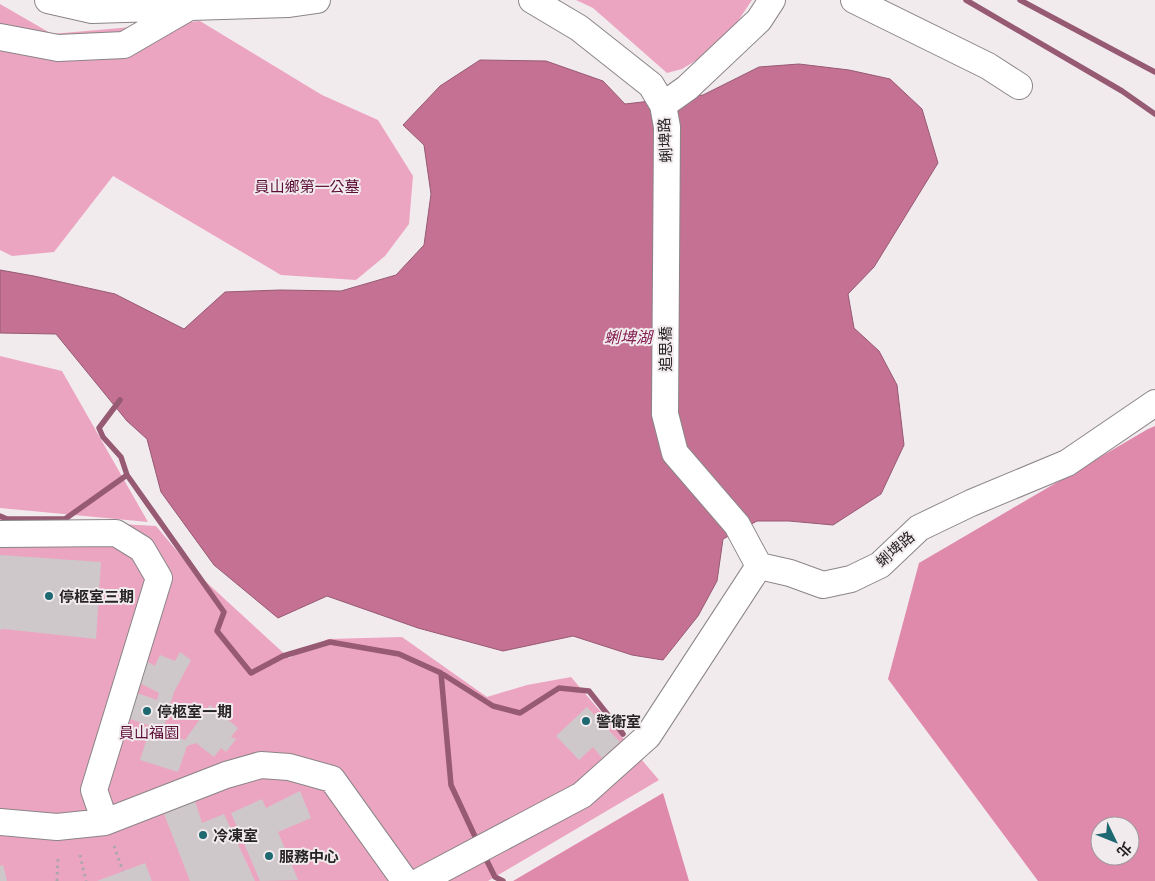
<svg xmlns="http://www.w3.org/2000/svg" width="1155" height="881" font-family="'Asap Condensed','Noto Sans TC',sans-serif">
<rect width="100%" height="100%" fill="#f2ebee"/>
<!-- green -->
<path fill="#eca5c0" d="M 576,0 L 752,0 L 722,45 L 682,69 L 667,73 L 593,8 Z
M 0,4 L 52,34 L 200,21 L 322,95 L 378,120 L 413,176 L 409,224 L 385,256 L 356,280 L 281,275 L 113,176 L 54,252 L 12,256 L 0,250 Z
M 0,356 L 62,371 L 148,522 L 0,508 Z
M 0,517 L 156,526 L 192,569 L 289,658 L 328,639 L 402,637 L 487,697 L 527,685 L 571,677 L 659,780 L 488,881 L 0,881 Z"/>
<!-- forest -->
<path fill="#df89ab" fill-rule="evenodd" d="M 1155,426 L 1155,881 L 1038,881 L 888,679 L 919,563 L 1148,429 ZM 1100,826 L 1130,826 L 1130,856 L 1100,856 Z
M 663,793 L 689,881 L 513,881 Z"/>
<!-- water -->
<path fill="#c57193" stroke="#965a72" d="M 480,60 L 546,61 L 603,81 L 625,104 L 703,95 L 759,67 L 799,64 L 849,70 L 890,79 L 922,109 L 938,163 L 874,267 L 848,294 L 854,328 L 879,351 L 897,385 L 904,445 L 881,494 L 833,525 L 789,521 L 757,521 L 723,539 L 717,581 L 698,616 L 663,660 L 632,655 L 573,636 L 503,651 L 418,628 L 327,596 L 278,618 L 214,565 L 161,492 L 147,439 L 127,421 L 56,334 L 0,333 L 0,270 L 34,276 L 115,294 L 184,329 L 225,292 L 280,290 L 341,291 L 396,275 L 424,245 L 431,194 L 424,145 L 403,125 L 440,86 Z"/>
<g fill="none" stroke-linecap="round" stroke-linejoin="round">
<!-- stream -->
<path stroke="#965a72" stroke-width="5.5" d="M 966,0 L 1122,91 L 1155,114
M 1020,0 L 1155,72
M 120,400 L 99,428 L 103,437 L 121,457 L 127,475 L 224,612 L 217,631 L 251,673 L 283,656 L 330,642 L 399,654 L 441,673 L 493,706 L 520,713 L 559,688 L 589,691 L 623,734
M 0,516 L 7,519 L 65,519 L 127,475
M 441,673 L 451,785 L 478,843
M 484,855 L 495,877 L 503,881"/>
</g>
<!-- building -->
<path fill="#cfc8ca" d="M 0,555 L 101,562 L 96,639 L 4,629 L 0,630 Z
M 180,652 L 191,660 L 174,692 L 162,733 L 185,740 L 210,705 L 238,728 L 231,737 L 236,739 L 226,752 L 221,748 L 214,757 L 196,743 L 187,746 L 178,772 L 140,760 L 151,726 L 124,717 L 131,691 L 157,700 L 159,693 L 136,681 L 146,661 L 155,666 L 160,655 L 175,661 Z
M 587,707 L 620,742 L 602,758 L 593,747 L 579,760 L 556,736 Z
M 300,791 L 311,818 L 278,832 L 298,880 L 260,881 L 231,813 L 262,799 L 266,808 Z
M 195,801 L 202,823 L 224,814 L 255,881 L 190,881 L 164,814 Z
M 145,863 L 152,881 L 97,881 Z
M 3,865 L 7,881 L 0,881 L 0,866 Z"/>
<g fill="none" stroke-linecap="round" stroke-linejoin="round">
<defs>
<path id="minor" d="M 48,0 L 92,10 L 289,4 L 317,0
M 532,0 L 579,28 L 651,85 L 663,105 L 667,127 L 665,414 L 675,453 L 737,525 L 759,566 L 790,573 L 823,585 L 851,579 L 880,565 L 919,528 L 971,503 L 1067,463 L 1155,403
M 854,0 L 988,66 L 1019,86
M 0,37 L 58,48 L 124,45 L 186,9
M 663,105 L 687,88 L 759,20 L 772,0
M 0,534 L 116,533 L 142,549 L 159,578 L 94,790 L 105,822
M 0,822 L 57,827 L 105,822 L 226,775 L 261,765 L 289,767 L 332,779 L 405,881
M 420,881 L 582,795 L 648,736 L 759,566"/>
</defs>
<!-- minor casing -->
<use href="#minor" stroke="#8b8587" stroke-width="28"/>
<!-- path -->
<path stroke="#ada7a9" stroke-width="3" stroke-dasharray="2.5 4" stroke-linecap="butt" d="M 114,846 L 123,871
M 80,855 L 86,881
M 57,881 L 58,857"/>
<!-- minor -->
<use href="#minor" stroke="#fff" stroke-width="26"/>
</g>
<!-- markers -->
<g fill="#1e6971" stroke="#f2ebee" stroke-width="2">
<circle cx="49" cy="596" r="5"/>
<circle cx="147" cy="711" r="5"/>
<circle cx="586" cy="721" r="5"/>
<circle cx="203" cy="835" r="5"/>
<circle cx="269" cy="856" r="5"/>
</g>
<g text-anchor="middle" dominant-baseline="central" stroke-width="4" stroke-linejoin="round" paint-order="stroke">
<!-- street labels -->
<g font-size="15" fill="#272425" stroke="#f2ebee">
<text transform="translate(665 140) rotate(-93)">蜊埤路</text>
<text transform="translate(665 349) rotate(-90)">追思橋</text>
<text transform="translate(895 549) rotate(-41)">蜊埤路</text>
</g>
<!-- park labels -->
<g font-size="15" fill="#5b0e35" stroke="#f2ebee">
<text x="307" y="186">員山鄉第一公墓</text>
<text x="149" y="732">員山福園</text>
</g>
<!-- poi labels -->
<g font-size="15" font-weight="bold" fill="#272425" stroke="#f2ebee" text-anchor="start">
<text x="59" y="596">停柩室三期</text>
<text x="157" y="711">停柩室一期</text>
<text x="596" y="721">警衛室</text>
<text x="213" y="835">冷凍室</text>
<text x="279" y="856">服務中心</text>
</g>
<!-- water labels -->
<g font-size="16" font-style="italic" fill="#831e50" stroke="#f2ebee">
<text x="628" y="337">蜊埤湖</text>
</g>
</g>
<!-- north arrow -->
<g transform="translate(1115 841) rotate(133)"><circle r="24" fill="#f2ebee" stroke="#a19b9e"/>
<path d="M0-4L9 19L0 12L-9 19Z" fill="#1e6971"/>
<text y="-8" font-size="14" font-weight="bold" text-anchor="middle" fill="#272425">北</text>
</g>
</svg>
